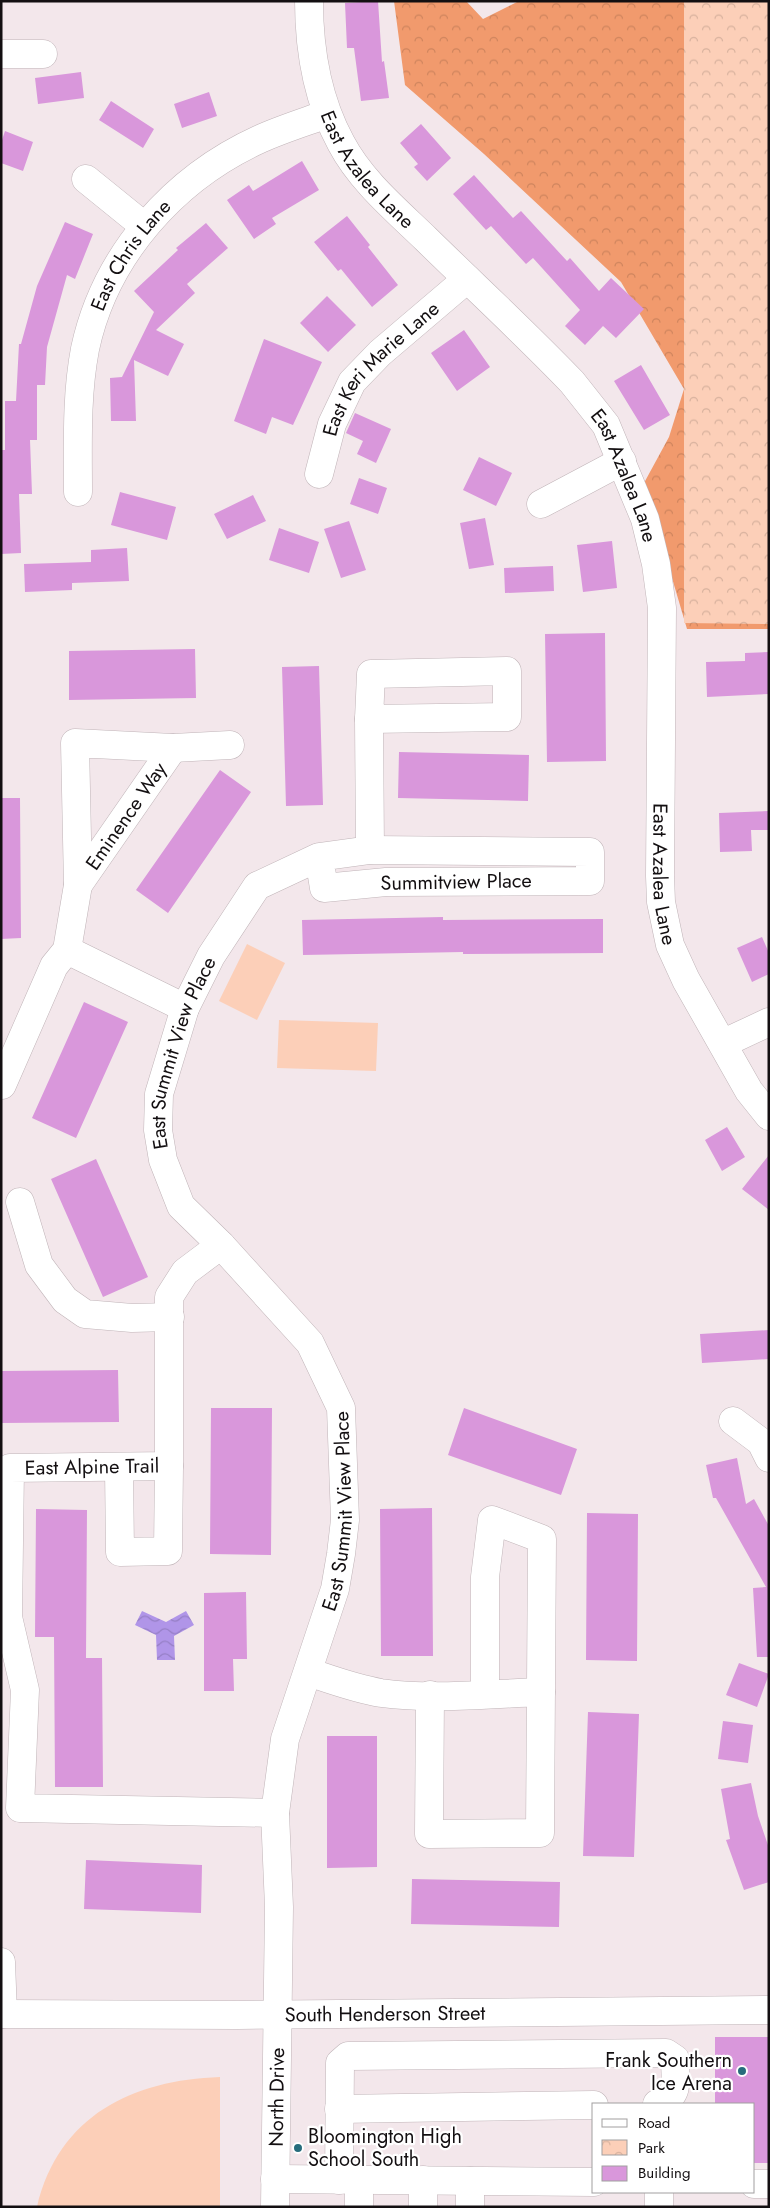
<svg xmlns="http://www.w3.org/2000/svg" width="770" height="2208" font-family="Jost,sans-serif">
<defs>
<pattern id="forest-crowns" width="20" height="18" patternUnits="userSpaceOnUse" patternTransform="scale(1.25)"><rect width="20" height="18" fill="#f19a6d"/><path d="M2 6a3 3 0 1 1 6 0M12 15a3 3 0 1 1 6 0" fill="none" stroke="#ce845d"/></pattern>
<pattern id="park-crowns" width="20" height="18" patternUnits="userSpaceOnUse" patternTransform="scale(1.25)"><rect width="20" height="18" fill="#fccfb8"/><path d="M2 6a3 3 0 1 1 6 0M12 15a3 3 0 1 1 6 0" fill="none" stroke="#d7b19d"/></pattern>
<pattern id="water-waves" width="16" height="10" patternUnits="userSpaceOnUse" patternTransform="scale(1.25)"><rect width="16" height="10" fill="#b095e8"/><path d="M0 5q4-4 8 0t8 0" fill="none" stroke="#967fc6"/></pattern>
</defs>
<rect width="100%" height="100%" fill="#f3e7eb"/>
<!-- green -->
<path fill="#fccfb8" d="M 247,944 L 285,963 L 257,1020 L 219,1001 Z
M 279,1020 L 378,1023 L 376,1071 L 277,1068 Z
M 220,2077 L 220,2207 L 37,2207 C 59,2115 133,2080 220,2077 Z"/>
<!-- forest -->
<path fill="url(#forest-crowns)" d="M 394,1 L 466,1 L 483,19 L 519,1 L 769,1 L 769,629 L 687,629 L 644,483 L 669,437 L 684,389 L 621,282 L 484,154 L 405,85 Z"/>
<!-- park -->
<path fill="url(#park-crowns)" d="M 684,1 L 769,1 L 769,624 L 684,623 Z"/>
<!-- water -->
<path fill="url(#water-waves)" d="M 142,1611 L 166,1622 L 186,1611 L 194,1625 L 174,1636 L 175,1660 L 157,1660 L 156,1635 L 135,1625 Z"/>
<!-- building -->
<path fill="#d997db" d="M 378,1 L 382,62 L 384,61 L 389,98 L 361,101 L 354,48 L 347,48 L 345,3 Z
M 81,72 L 84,98 L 38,104 L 35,78 Z
M 209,92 L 217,116 L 182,128 L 174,104 Z
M 111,101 L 154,129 L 143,148 L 99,120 Z
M 421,124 L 451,158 L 427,181 L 414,167 L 418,164 L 400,143 Z
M 5,131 L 33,142 L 23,171 L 1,163 L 1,143 Z
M 302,161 L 319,190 L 272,218 L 276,224 L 254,239 L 227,200 L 249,185 L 253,191 Z
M 474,175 L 513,218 L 521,211 L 567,261 L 570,258 L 599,291 L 611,278 L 644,309 L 616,338 L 603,326 L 585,345 L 565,326 L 580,310 L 533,258 L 526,264 L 491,226 L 486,230 L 453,194 Z
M 347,216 L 370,245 L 368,247 L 398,285 L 372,307 L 341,269 L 338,271 L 314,242 Z
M 65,222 L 93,234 L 75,279 L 67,275 L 47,347 L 45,385 L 37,385 L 37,440 L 30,440 L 32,494 L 19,494 L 21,553 L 1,554 L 1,450 L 5,450 L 5,401 L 16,401 L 19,344 L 21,344 L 37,286 Z
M 206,223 L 228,248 L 187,284 L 195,293 L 156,330 L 184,344 L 168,376 L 134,360 L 136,421 L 111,421 L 110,378 L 122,377 L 154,312 L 134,291 L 178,250 L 176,248 Z
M 327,296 L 356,325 L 328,352 L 300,323 Z
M 464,330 L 490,367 L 457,391 L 431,353 Z
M 264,339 L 322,362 L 293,425 L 272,417 L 266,434 L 234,421 Z
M 641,365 L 670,415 L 644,430 L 614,381 Z
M 355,413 L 391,429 L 376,463 L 357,454 L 363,441 L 346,433 Z
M 479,457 L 512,473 L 496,506 L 463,490 Z
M 359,478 L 387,488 L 378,514 L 350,504 Z
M 120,492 L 176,507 L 167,540 L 111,525 Z
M 253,495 L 266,521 L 227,539 L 214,514 Z
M 485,518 L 494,565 L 469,569 L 460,523 Z
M 349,521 L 366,570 L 341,578 L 324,529 Z
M 279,528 L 319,542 L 309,573 L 269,560 Z
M 612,541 L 617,588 L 583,592 L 577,545 Z
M 127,548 L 129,581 L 72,583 L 72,590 L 25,592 L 24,564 L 91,562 L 91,550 Z
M 553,566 L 554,591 L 505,593 L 504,568 Z
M 605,633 L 606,761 L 547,762 L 545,634 Z
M 195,649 L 196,698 L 69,700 L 69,651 Z
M 769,652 L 769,694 L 707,697 L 706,662 L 745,661 L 745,653 Z
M 319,666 L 323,805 L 286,806 L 282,667 Z
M 399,752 L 529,755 L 528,801 L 398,798 Z
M 220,770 L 251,792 L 168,913 L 136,890 Z
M 1,798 L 20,798 L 21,938 L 1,939 Z
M 769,811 L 769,830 L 751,830 L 752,851 L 720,852 L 719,813 Z
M 443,917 L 443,920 L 603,919 L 603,953 L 463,954 L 463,952 L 303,955 L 302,920 Z
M 762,937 L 769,953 L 769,974 L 752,982 L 737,948 Z
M 84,1002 L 128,1022 L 76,1138 L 32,1118 Z
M 727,1127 L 745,1157 L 722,1171 L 705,1140 Z
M 769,1155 L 769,1210 L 742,1189 Z
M 96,1159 L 148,1277 L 103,1297 L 51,1179 Z
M 769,1330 L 769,1359 L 702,1363 L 700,1334 Z
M 118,1370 L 119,1422 L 2,1423 L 1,1371 Z
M 211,1408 L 272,1408 L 271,1555 L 210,1554 Z
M 464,1408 L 577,1449 L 561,1495 L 448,1455 Z
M 737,1458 L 746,1504 L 754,1499 L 769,1526 L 769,1657 L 757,1657 L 753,1588 L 766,1587 L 716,1498 L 713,1498 L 706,1465 Z
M 432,1508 L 433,1656 L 381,1656 L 380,1509 Z
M 36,1509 L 87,1510 L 86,1658 L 102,1658 L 103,1787 L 55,1787 L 54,1637 L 35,1637 Z
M 587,1513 L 638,1514 L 637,1661 L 586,1660 Z
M 246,1592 L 247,1659 L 233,1659 L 234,1691 L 204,1691 L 204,1593 Z
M 739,1663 L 769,1674 L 757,1707 L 726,1695 Z
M 588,1712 L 639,1714 L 634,1857 L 583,1856 Z
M 723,1721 L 753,1725 L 748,1763 L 718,1759 Z
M 327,1736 L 377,1736 L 377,1867 L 327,1868 Z
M 751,1783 L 758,1816 L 769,1848 L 769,1882 L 744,1890 L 726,1840 L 730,1839 L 721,1789 Z
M 86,1860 L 202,1865 L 201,1913 L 84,1909 Z
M 412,1879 L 560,1882 L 559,1927 L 411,1924 Z
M 715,2037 L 769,2037 L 769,2163 L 754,2163 L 754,2104 L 715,2104 Z"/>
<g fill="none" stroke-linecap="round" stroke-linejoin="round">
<defs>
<g id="minor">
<path id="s1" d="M 309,1 C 309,52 317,99 341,143 C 361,181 396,210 426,239 C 475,287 525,333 572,382 L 606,425 L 645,519 L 656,564 L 662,608 L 660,876 L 661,902 L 670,945 L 686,980 L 749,1091 L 769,1116"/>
<path d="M 1,54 L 43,54"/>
<path d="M 86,179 L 144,226"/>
<path id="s2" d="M 319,474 L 332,424 L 352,382 L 380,353 L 467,279"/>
<path id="s3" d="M 78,492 C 78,445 76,396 85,349 C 105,255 174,178 260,139 C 282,129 305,122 327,114"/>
<path d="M 541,504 L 622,461"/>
<path d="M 507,671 L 507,717 L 369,719 L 371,674 Z"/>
<path d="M 369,719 L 370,850"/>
<path id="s4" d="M 78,885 L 173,748"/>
<path d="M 67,950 L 185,1008"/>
<path d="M 724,1043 L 769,1022"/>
<path d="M 2,1085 L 54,966 L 67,950 L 78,885 L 75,743 L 173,748 L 230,745"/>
<path d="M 20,1202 L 39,1265 L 65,1300 L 85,1314 L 132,1318 L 170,1317"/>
<path d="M 221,1245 L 185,1272 L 169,1297 L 169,1466 L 10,1468 L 8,1617 L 25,1690 L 20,1808 L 275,1813"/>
<path d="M 733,1421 L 761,1442 L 769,1458"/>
<path d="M 119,1468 L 120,1552 L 168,1551 L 169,1466"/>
<path d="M 308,1672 C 332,1680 356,1689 381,1693 C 433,1700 489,1694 541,1692"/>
<path d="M 430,1695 L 429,1834 L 540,1833 L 542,1539 L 492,1520 L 485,1577 L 485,1694"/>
<path d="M 1,1962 L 3,2014"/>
<path id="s5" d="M 1,2014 L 238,2015 L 769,2010"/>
<path d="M 339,2109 L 594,2105"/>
<path d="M 275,2179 L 594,2182"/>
<path d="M 339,2180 L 340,2063 L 348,2056 L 666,2053 L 675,2059 C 675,2080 681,2097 657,2104"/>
<path d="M 359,2180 L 359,2207"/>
<path d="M 754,2184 L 769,2184"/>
<path id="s6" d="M 275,2207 L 279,1907 L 275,1813 L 285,1739 L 335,1589 L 341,1554 L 345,1520 L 341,1408 L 310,1343 L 221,1245 L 181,1206 L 163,1160 L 158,1130 L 159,1094 L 185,1008 L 211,956 L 257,886 L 319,857 L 370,850 L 590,852 L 590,881 L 386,882 L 324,888 L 319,857"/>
<path d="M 423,2207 L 423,2180"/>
<path d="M 470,2207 L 470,2181"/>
<path d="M 659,2207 L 659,2192"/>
</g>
</defs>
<!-- minor casing -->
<use href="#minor" stroke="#c0b4b8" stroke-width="29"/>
<!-- minor -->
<use href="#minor" stroke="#fff" stroke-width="28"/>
</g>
<!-- markers -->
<g fill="#276c7c" stroke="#fff" stroke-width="2">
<circle cx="742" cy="2071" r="5"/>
<circle cx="298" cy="2148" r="5"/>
</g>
<g text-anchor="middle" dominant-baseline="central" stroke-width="4.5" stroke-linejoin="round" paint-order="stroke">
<!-- street labels -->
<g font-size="20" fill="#130f11" stroke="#fff">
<text stroke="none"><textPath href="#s1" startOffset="184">East Azalea Lane</textPath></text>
<text stroke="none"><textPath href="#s3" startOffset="249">East Chris Lane</textPath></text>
<text stroke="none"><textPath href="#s2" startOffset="126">East Keri Marie Lane</textPath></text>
<text stroke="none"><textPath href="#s1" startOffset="589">East Azalea Lane</textPath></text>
<text stroke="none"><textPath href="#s4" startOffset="84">Eminence Way</textPath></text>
<text stroke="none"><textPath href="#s1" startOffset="994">East Azalea Lane</textPath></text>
<text transform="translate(456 882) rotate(-1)">Summitview Place</text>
<text stroke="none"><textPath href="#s6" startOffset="1230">East Summit View Place</textPath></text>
<text transform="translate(92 1467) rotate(-1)">East Alpine Trail</text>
<text stroke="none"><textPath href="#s6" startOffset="705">East Summit View Place</textPath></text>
<text stroke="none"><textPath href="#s5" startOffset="384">South Henderson Street</textPath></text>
<text stroke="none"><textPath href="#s6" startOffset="110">North Drive</textPath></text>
</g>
<!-- poi labels -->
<g font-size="20" fill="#130f11" stroke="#fff" text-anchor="end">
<text x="732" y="2060">Frank Southern<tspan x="732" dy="23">Ice Arena</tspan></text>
<text x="308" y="2136" text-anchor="start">Bloomington High<tspan x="308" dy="23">School South</tspan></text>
</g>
</g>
<!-- border -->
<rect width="770" height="2208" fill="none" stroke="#130f11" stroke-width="5"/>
<!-- legend -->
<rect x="592" y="2103" width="162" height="90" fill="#ffffff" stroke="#a19fa0"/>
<rect x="602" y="2119" width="25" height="8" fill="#ffffff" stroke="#a19fa0"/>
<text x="638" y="2128" font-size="15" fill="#130f11">Road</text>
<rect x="602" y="2140" width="25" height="15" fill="url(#park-crowns)" stroke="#a19fa0"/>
<text x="638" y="2153" font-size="15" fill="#130f11">Park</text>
<rect x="602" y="2166" width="25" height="15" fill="#d997db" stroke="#a19fa0"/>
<text x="638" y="2178" font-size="15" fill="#130f11">Building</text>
</svg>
